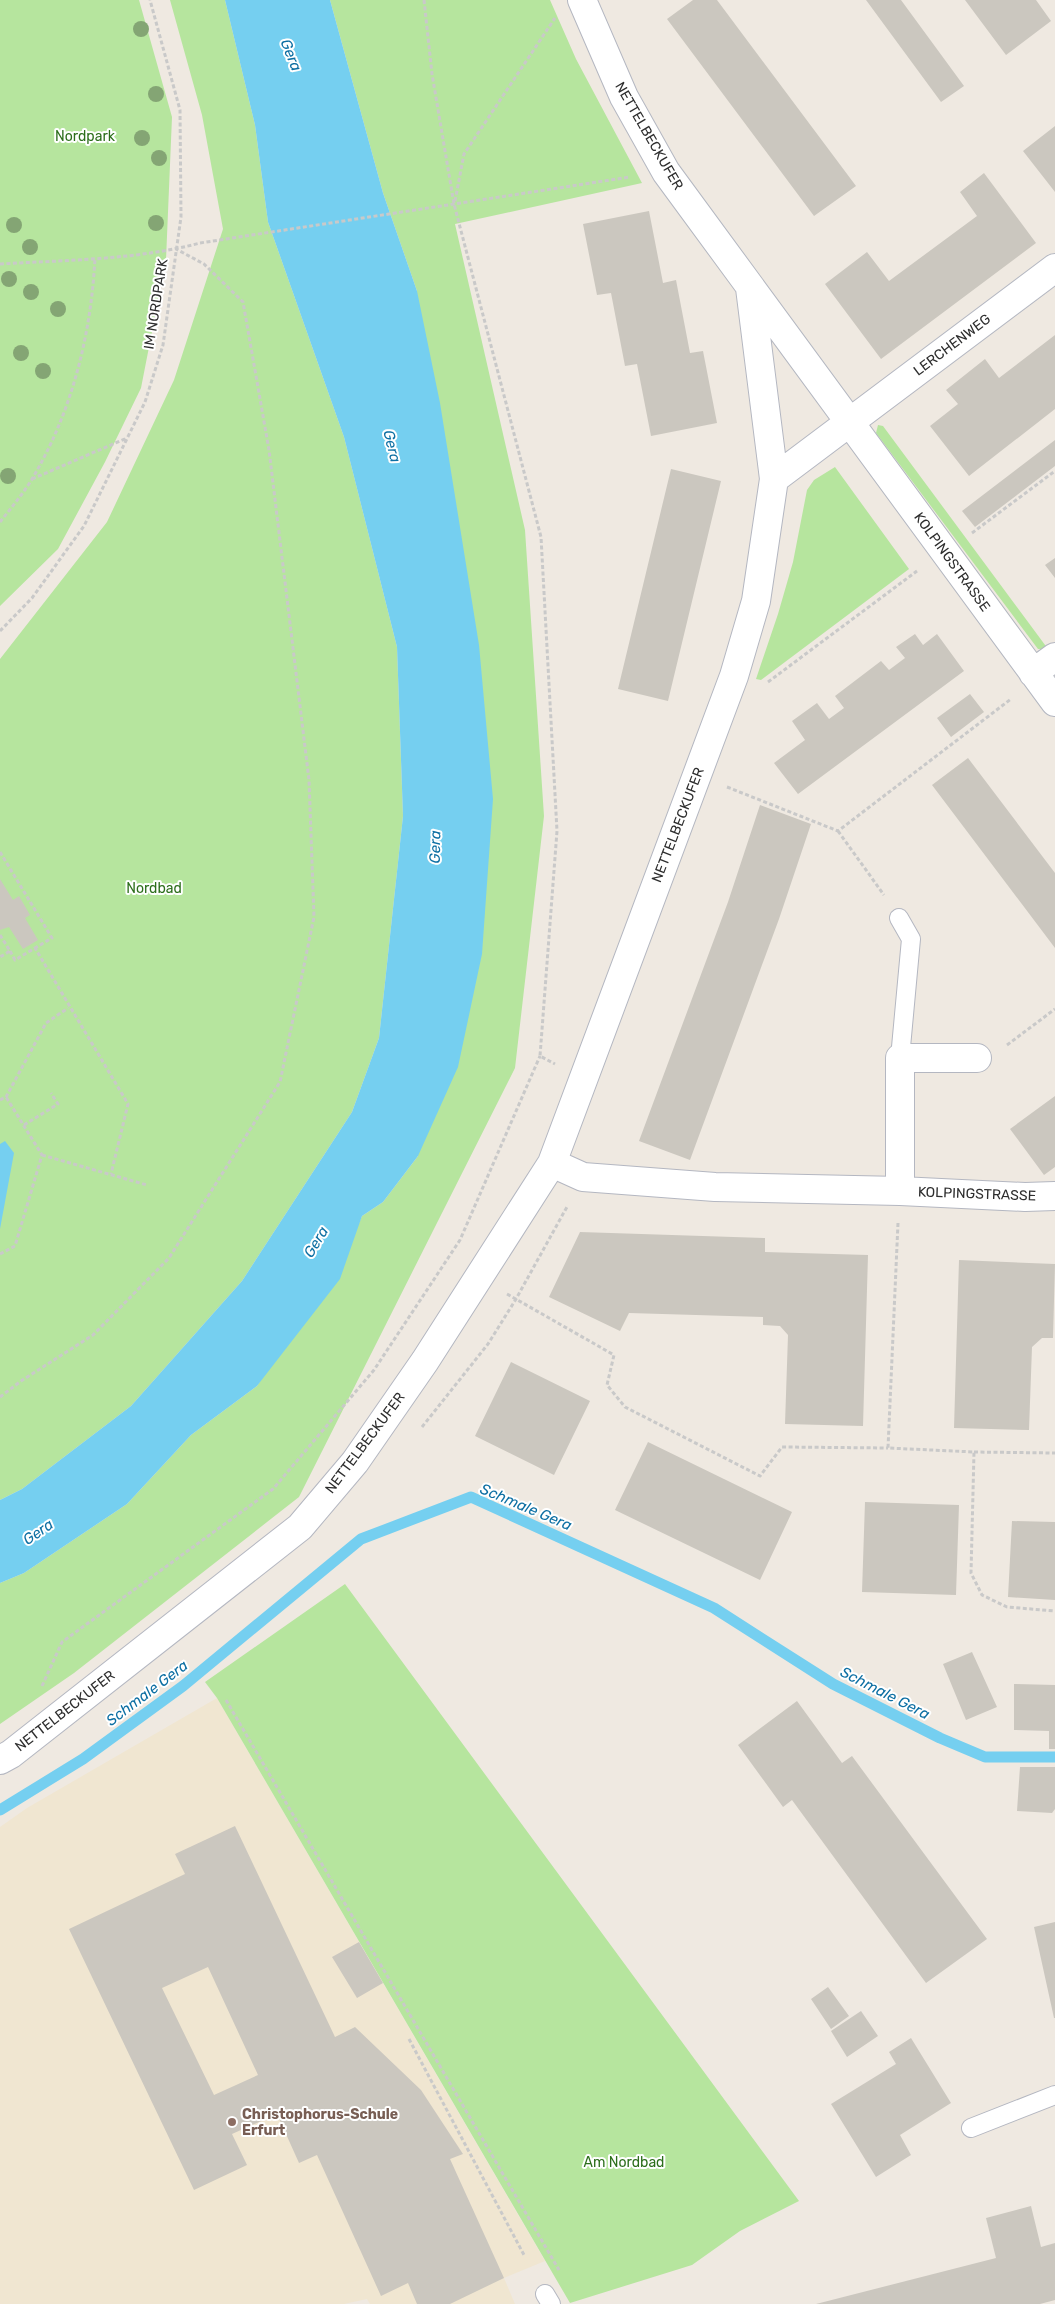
<svg xmlns="http://www.w3.org/2000/svg" width="1055" height="2304" font-family="Rubik,sans-serif">
<rect width="100%" height="100%" fill="#efe9e1"/>
<!-- education -->
<path fill="#f0e6d1" d="M 217,1698 L 545,2261 L 504,2278 L 515,2304 L 370,2304 L 367,2299 L 344,2304 L 0,2304 L 0,1827 L 27,1808 Z"/>
<!-- green -->
<path fill="#b6e59e" d="M 0,0 L 139,0 L 172,117 L 166,260 L 141,388 L 105,462 L 58,549 L 0,606 Z
M 170,0 L 225,0 L 255,125 L 268,222 L 344,437 L 397,647 L 403,816 L 379,1038 L 352,1112 L 242,1281 L 131,1406 L 22,1489 L 0,1500 L 0,659 L 107,522 L 174,380 L 223,229 L 202,115 Z
M 330,0 L 550,0 L 576,59 L 642,183 L 455,224 L 525,530 L 544,816 L 515,1068 L 299,1497 L 74,1673 L 0,1724 L 0,1583 L 24,1573 L 127,1504 L 191,1435 L 257,1386 L 353,1237 L 362,1216 L 383,1202 L 418,1156 L 417,291 L 383,193 Z
M 878,425 L 883,426 L 1048,649 L 1038,649 L 876,433 Z
M 835,467 L 909,569 L 761,680 L 756,679 L 778,614 L 793,562 L 807,490 L 814,480 Z
M 345,1584 L 799,2201 L 740,2231 L 692,2265 L 570,2303 L 217,1698 L 205,1682 Z"/>
<!-- water -->
<path fill="#75cff0" d="M 225,0 L 330,0 L 383,193 L 417,291 L 440,403 L 479,645 L 493,799 L 482,954 L 458,1067 L 418,1156 L 383,1202 L 362,1216 L 340,1279 L 257,1386 L 191,1435 L 127,1504 L 24,1573 L 0,1583 L 0,1500 L 22,1489 L 131,1406 L 242,1281 L 352,1112 L 379,1038 L 403,816 L 397,647 L 344,437 L 268,222 L 255,125 Z
M 5,1141 L 14,1153 L 0,1229 L 0,1144 Z"/>
<g fill="none" stroke-linecap="round" stroke-linejoin="round">
<!-- stream -->
<path stroke="#75cff0" stroke-width="11" d="M 0,1810 L 83,1759 L 183,1686 L 361,1539 L 471,1497 L 714,1608 L 833,1684 L 940,1738 L 985,1757 L 1055,1757"/>
</g>
<!-- building -->
<path fill="#cbc7bf" fill-rule="evenodd" d="M 693,0 L 717,0 L 856,186 L 814,216 L 667,19 Z
M 866,0 L 901,0 L 964,86 L 941,102 Z
M 965,0 L 1036,0 L 1051,21 L 1006,55 Z
M 1055,126 L 1055,192 L 1023,151 Z
M 984,173 L 1036,243 L 881,359 L 825,284 L 867,252 L 889,281 L 977,216 L 960,192 Z
M 649,211 L 663,283 L 676,280 L 690,353 L 703,351 L 717,423 L 651,436 L 637,364 L 625,366 L 611,293 L 597,295 L 583,224 Z
M 1055,335 L 1055,409 L 969,476 L 930,426 L 958,404 L 946,390 L 985,359 L 999,378 Z
M 1055,440 L 1055,466 L 975,527 L 962,511 Z
M 671,469 L 721,481 L 668,701 L 618,689 Z
M 1055,558 L 1055,578 L 1045,565 Z
M 915,634 L 923,645 L 937,634 L 964,671 L 798,794 L 774,763 L 805,740 L 792,721 L 817,703 L 829,719 L 844,708 L 835,696 L 881,661 L 889,670 L 905,658 L 896,647 Z
M 970,694 L 984,712 L 951,737 L 937,718 Z
M 968,758 L 1055,873 L 1055,948 L 932,785 Z
M 760,805 L 811,824 L 779,919 L 690,1160 L 639,1141 L 728,902 Z
M 0,879 L 13,900 L 19,896 L 30,915 L 25,918 L 38,940 L 23,949 L 9,927 L 0,930 Z
M 1055,1096 L 1055,1167 L 1044,1175 L 1010,1129 Z
M 580,1232 L 765,1238 L 765,1252 L 868,1255 L 863,1426 L 785,1424 L 788,1335 L 780,1326 L 763,1325 L 763,1317 L 629,1313 L 620,1331 L 549,1297 Z
M 959,1260 L 1055,1264 L 1053,1338 L 1042,1338 L 1032,1347 L 1029,1430 L 954,1428 Z
M 511,1362 L 590,1401 L 554,1475 L 475,1436 Z
M 648,1442 L 792,1512 L 760,1580 L 615,1510 Z
M 865,1502 L 959,1505 L 956,1595 L 862,1592 Z
M 1012,1521 L 1055,1522 L 1055,1600 L 1008,1597 Z
M 972,1652 L 997,1707 L 966,1720 L 943,1664 Z
M 1014,1684 L 1055,1685 L 1055,1749 L 1049,1749 L 1049,1731 L 1014,1730 Z
M 797,1701 L 842,1763 L 852,1756 L 987,1939 L 926,1983 L 792,1800 L 783,1807 L 738,1745 Z
M 1020,1767 L 1055,1767 L 1055,1809 L 1052,1813 L 1017,1811 Z
M 235,1826 L 335,2037 L 355,2027 L 421,2090 L 463,2154 L 450,2159 L 504,2278 L 450,2304 L 417,2304 L 408,2283 L 381,2296 L 317,2155 L 299,2163 L 277,2114 L 232,2134 L 247,2165 L 194,2190 L 69,1929 L 185,1874 L 175,1854 ZM 208,1967 L 258,2075 L 214,2095 L 162,1988 Z
M 1055,1922 L 1055,2018 L 1054,2018 L 1034,1927 Z
M 359,1942 L 383,1983 L 357,1998 L 332,1957 Z
M 828,1987 L 849,2016 L 831,2029 L 811,1999 Z
M 861,2011 L 878,2036 L 847,2057 L 831,2031 Z
M 911,2038 L 951,2103 L 900,2135 L 911,2155 L 876,2177 L 831,2104 L 896,2064 L 889,2052 Z
M 1031,2206 L 1041,2247 L 1055,2243 L 1055,2300 L 1040,2304 L 816,2304 L 996,2258 L 986,2218 Z"/>
<g fill="none" stroke-linecap="round" stroke-linejoin="round">
<defs>
<path id="lane" d="M 899,918 L 911,939 L 900,1058
M 971,2128 L 1055,2095
M 545,2294 L 551,2304"/>
<path id="street" d="M 582,0 L 624,97 L 666,172 L 1055,702
M 774,479 L 1055,268
M 1033,673 L 1055,657
M 552,1163 L 583,1177 L 715,1187 L 900,1191 L 900,1058 L 977,1058
M 900,1191 L 1025,1197 L 1055,1196
M 0,1760 L 11,1754 L 300,1527 L 355,1462 L 425,1361 L 552,1163 L 734,676 L 756,601 L 774,479 L 750,288"/>
</defs>
<!-- lane casing -->
<use href="#lane" stroke="#b4b7c1" stroke-width="20"/>
<!-- street casing -->
<use href="#street" stroke="#b4b7c1" stroke-width="30"/>
<!-- path -->
<path stroke="#c9c9c9" stroke-width="3" stroke-dasharray="4 2.5" stroke-linecap="butt" d="M 424,0 L 432,74 L 454,204 L 541,537 L 557,831 L 540,1056 L 555,1064
M 455,201 L 464,154 L 555,18
M 0,264 C 66,260 136,260 200,243 L 630,177
M 32,479 L 127,438
M 0,522 C 11,508 23,494 32,479 C 72,412 91,335 95,258
M 972,533 L 1055,471
M 0,631 L 32,598 L 84,526 L 145,402 L 163,345 L 181,217 L 180,110 L 150,0
M 768,682 L 917,571
M 727,787 L 838,831 L 1011,699
M 838,831 L 884,895
M 0,852 L 52,938 L 35,948
M 0,935 L 10,951 L 0,957
M 10,951 L 15,960 L 35,948 L 128,1104 L 111,1174
M 1007,1045 L 1055,1009
M 0,1100 L 6,1097 L 46,1023 L 68,1008
M 24,1125 L 58,1104 L 51,1093
M 42,1155 L 147,1185
M 898,1223 L 888,1448 L 974,1452 L 971,1573 L 982,1595 L 1007,1607 L 1055,1611
M 0,1254 L 15,1246 L 42,1155 L 6,1097
M 507,1294 L 614,1355 L 607,1385 L 625,1407 L 760,1476 L 782,1447 L 888,1448
M 0,1397 L 21,1381 L 93,1335 L 169,1258 L 280,1082 L 314,917 L 309,780 L 269,450 L 243,302 L 204,264 L 176,249
M 422,1427 L 488,1344 L 516,1299 L 568,1205
M 974,1452 L 1055,1453
M 42,1686 L 62,1642 L 273,1489 L 374,1370 L 460,1240 L 540,1056
M 226,1700 L 559,2270
M 409,2039 L 524,2255"/>
<!-- lane -->
<use href="#lane" stroke="#fff" stroke-width="18"/>
<!-- street -->
<use href="#street" stroke="#fff" stroke-width="28"/>
</g>
<!-- trees -->
<g fill="#84a574">
<circle cx="141" cy="29" r="8"/>
<circle cx="156" cy="94" r="8"/>
<circle cx="142" cy="138" r="8"/>
<circle cx="159" cy="158" r="8"/>
<circle cx="156" cy="223" r="8"/>
<circle cx="14" cy="225" r="8"/>
<circle cx="30" cy="247" r="8"/>
<circle cx="9" cy="279" r="8"/>
<circle cx="31" cy="292" r="8"/>
<circle cx="58" cy="309" r="8"/>
<circle cx="21" cy="353" r="8"/>
<circle cx="43" cy="371" r="8"/>
<circle cx="8" cy="476" r="8"/>
</g>
<!-- markers -->
<circle fill="#8d6e63" stroke="#fff" stroke-width="2" cx="232" cy="2122" r="5"/>
<g text-anchor="middle" dominant-baseline="central" stroke-width="4" stroke-linejoin="round" paint-order="stroke">
<!-- park labels -->
<g font-size="14" fill="#2c6e1b" stroke="#fff">
<text x="85" y="136">Nordpark</text>
<text x="154" y="888">Nordbad</text>
<text x="624" y="2162">Am Nordbad</text>
</g>
<!-- street labels -->
<g font-size="14" fill="#2e2e2e" stroke="#fff">
<text transform="translate(649 136) rotate(60)">NETTELBECKUFER</text>
<text transform="translate(156 304) rotate(-81)">IM NORDPARK</text>
<text transform="translate(952 345) rotate(-37)">LERCHENWEG</text>
<text transform="translate(952 562) rotate(54)">KOLPINGSTRASSE</text>
<text transform="translate(678 825) rotate(-69)">NETTELBECKUFER</text>
<text transform="translate(977 1194) rotate(2)">KOLPINGSTRASSE</text>
<text transform="translate(365 1443) rotate(-53)">NETTELBECKUFER</text>
<text transform="translate(65 1711) rotate(-38)">NETTELBECKUFER</text>
</g>
<!-- education labels -->
<g font-size="14" font-weight="bold" fill="#785e54" stroke="#fff" text-anchor="start">
<text x="242" y="2114">Christophorus-Schule<tspan x="242" dy="16">Erfurt</tspan></text>
</g>
<!-- water labels -->
<g font-size="15" font-style="italic" fill="#0d6fa3" stroke="#fff">
<text transform="translate(291 55) rotate(68)">Gera</text>
<text transform="translate(392 446) rotate(76)">Gera</text>
<text transform="translate(435 847) rotate(-89)">Gera</text>
<text transform="translate(316 1242) rotate(-59)">Gera</text>
<text transform="translate(526 1507) rotate(23)">Schmale Gera</text>
<text transform="translate(38 1532) rotate(-35)">Gera</text>
<text transform="translate(147 1693) rotate(-37)">Schmale Gera</text>
<text transform="translate(885 1693) rotate(27)">Schmale Gera</text>
</g>
</g>
</svg>
